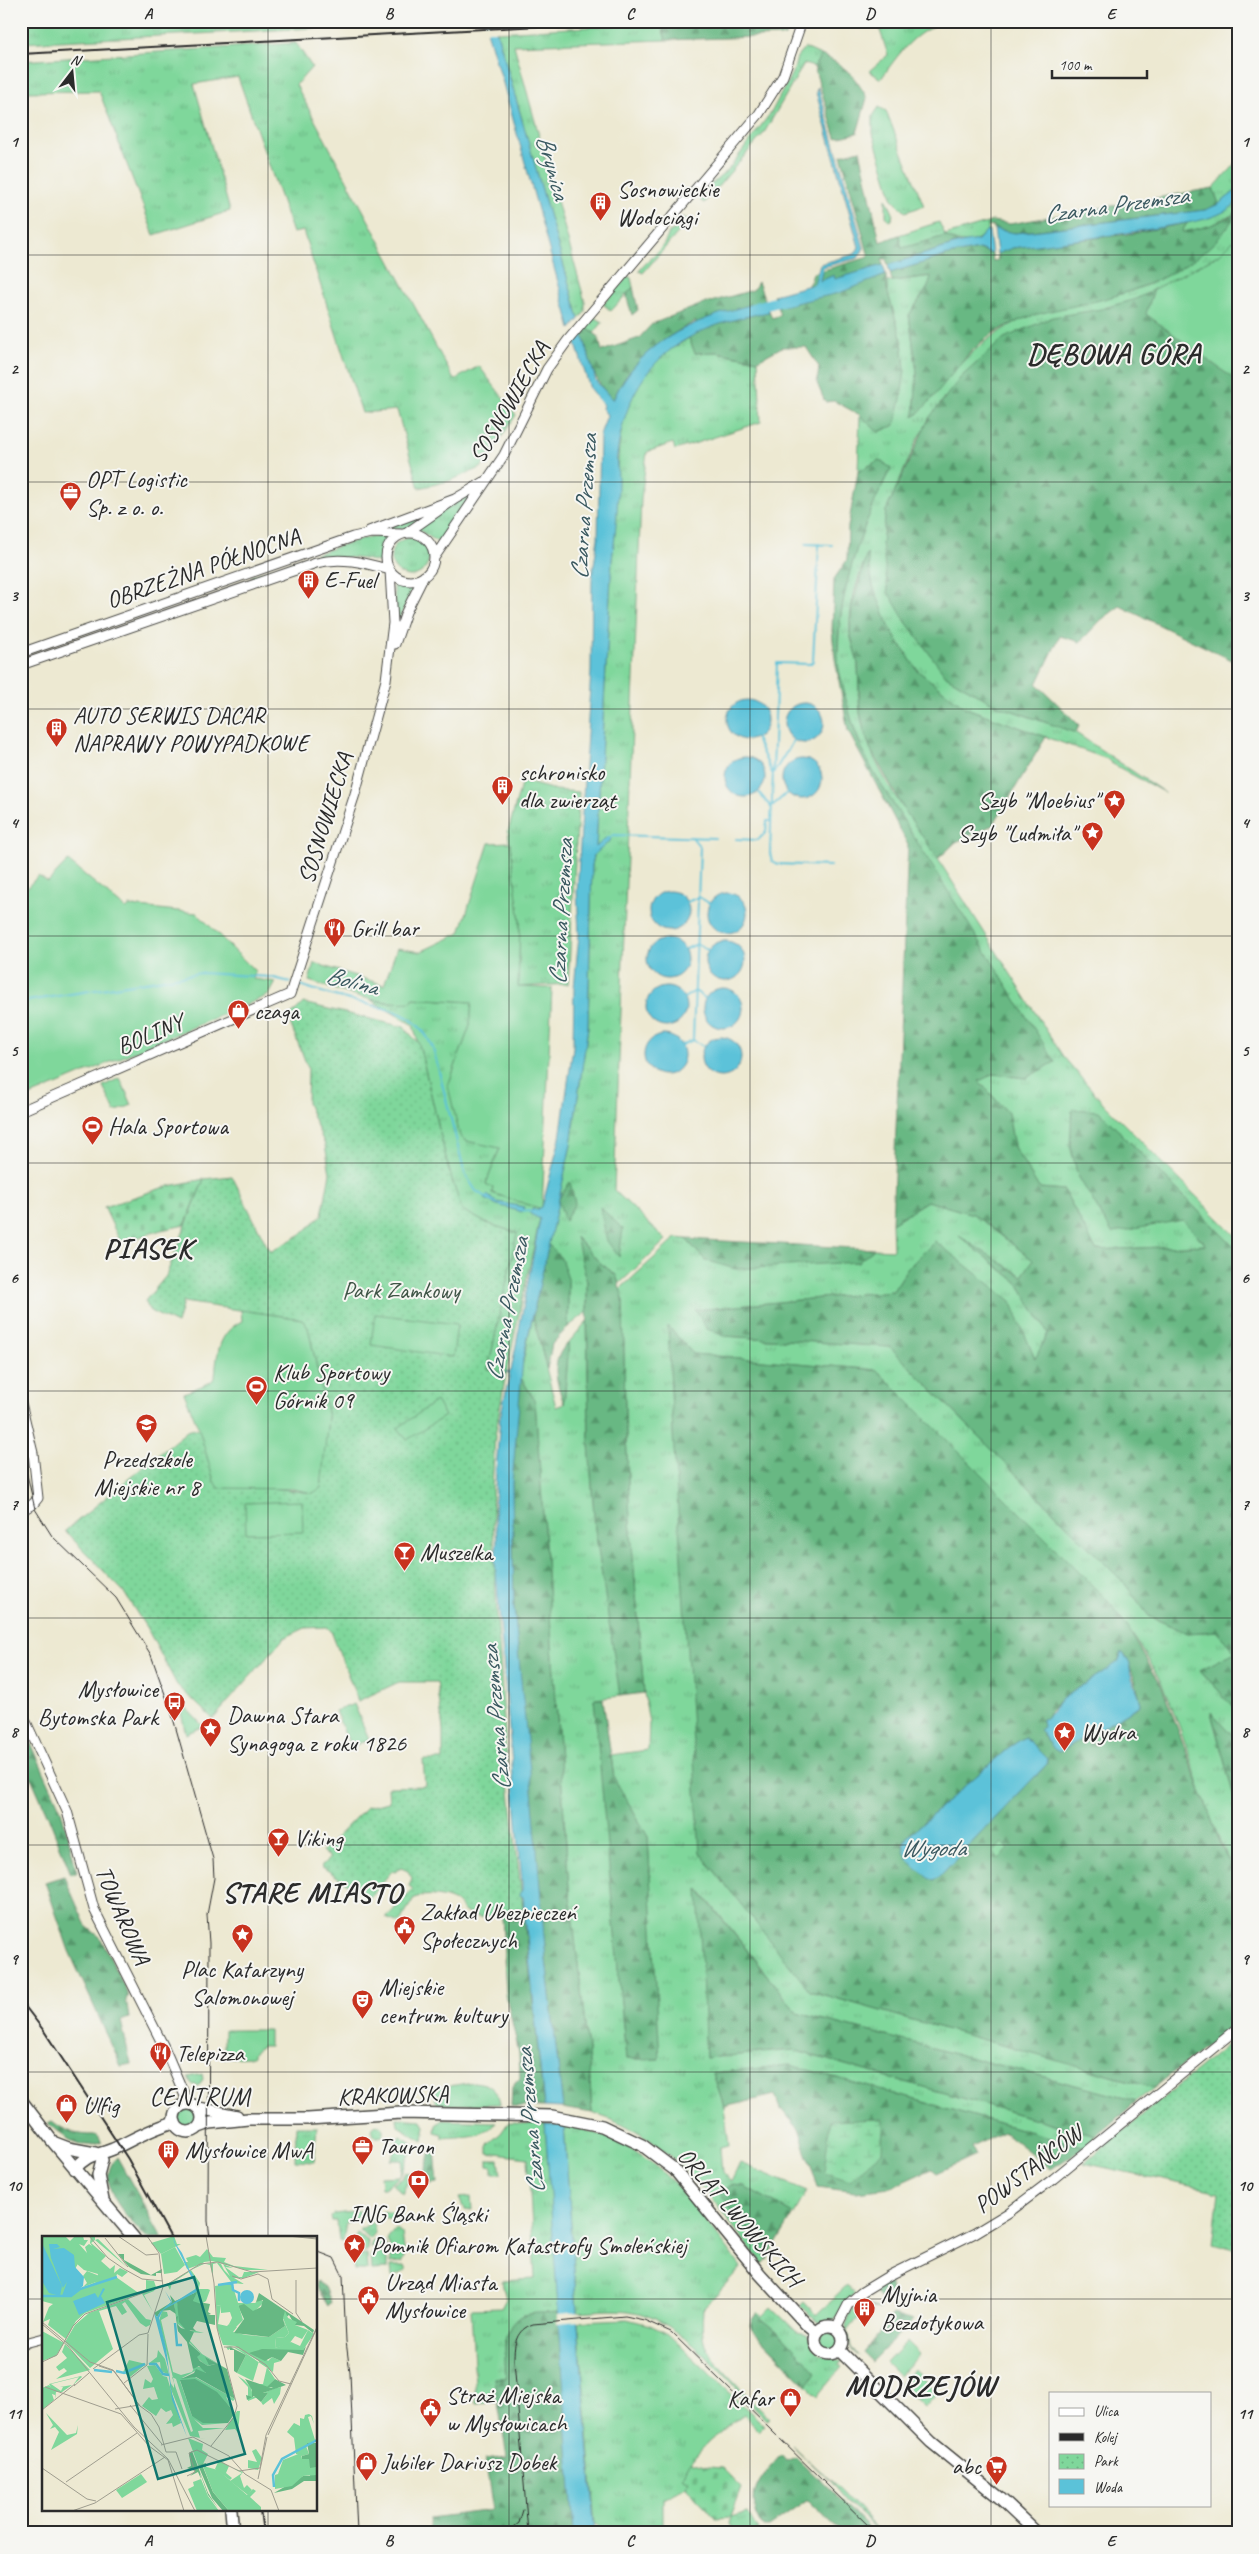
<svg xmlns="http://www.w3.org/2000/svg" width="1259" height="2554" font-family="Caveat,sans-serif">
<defs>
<pattern id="grass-tufts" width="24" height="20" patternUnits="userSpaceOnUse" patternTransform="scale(1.25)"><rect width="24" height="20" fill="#7fd79b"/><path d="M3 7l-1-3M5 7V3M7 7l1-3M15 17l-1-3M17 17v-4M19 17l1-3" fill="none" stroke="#6eb986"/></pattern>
<pattern id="forest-firs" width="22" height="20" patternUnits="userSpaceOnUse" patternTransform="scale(1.25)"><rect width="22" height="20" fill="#67b883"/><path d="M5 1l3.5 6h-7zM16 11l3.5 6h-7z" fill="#55966b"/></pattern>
<pattern id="wetland-marsh" width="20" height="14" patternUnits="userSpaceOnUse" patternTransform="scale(1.25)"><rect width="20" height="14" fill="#7fd79b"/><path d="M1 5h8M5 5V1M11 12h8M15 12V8" fill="none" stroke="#6eb986"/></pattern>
<pattern id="cemetery-stones" width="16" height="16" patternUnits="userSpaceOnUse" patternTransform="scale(1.25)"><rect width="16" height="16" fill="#7fd79b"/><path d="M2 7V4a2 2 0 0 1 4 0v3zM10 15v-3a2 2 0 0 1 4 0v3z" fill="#6eb986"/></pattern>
<pattern id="park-dots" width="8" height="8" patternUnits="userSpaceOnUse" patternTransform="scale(1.25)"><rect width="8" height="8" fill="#7fd79b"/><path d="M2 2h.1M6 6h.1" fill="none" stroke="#6eb986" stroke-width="1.8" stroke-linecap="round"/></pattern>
</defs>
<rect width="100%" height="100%" fill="#f6f6f2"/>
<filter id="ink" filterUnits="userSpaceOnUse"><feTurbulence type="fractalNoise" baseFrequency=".02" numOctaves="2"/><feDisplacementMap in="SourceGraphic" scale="10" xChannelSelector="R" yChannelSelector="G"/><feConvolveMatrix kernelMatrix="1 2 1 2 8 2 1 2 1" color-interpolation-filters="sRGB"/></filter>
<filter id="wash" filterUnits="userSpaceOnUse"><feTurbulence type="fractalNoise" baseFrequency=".0096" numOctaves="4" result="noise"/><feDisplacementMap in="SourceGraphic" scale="20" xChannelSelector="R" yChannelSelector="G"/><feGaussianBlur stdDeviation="1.12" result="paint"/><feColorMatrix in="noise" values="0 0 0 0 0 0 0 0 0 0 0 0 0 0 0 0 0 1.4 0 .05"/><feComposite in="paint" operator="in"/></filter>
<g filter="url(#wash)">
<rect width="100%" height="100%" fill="#ede9d2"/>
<!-- grass -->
<path fill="url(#grass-tufts)" stroke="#558163" d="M 21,21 L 450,21 L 21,43 Z
M 877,21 L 938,21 L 939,24 C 912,34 897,56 881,79 L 869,71 L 888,55 Z
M 661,23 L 666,40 L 514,45 L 585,302 L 585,312 L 579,319 L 497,32 Z
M 296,43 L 312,67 L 296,85 L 454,380 L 479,366 L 516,415 L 481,468 L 449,481 L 419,488 L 397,410 L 362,413 L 303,231 L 293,233 L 238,77 L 194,84 L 230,211 L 154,235 L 99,91 L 21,92 L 21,61 Z
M 805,48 L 821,55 L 814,67 L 804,64 L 764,133 L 704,203 L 700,200 L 702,192 L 728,170 L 772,111 L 794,69 L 797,57 Z
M 879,107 L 886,111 L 924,206 L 905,212 L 893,200 L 873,134 L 873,116 Z
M 1238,157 L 1238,189 L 1219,204 L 1213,188 L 1232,168 Z
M 886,198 L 893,213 L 892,220 L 889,221 L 886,216 Z
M 1238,202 L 1238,236 L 1220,254 L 1136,299 L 1101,309 L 944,398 L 918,438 L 886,511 L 882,543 L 946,676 L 996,705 L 1076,733 L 1165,793 L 1111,763 L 1107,759 L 966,708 L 918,671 L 891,631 L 873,586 L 867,554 C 858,579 848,606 850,632 C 851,644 858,655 858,666 C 859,681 858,697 860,712 C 866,755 898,803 924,837 L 1062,1055 L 1104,1104 L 1238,1238 L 1238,1251 L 1099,1111 L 1183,1220 L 1206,1245 L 1096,1250 L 1064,1190 L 1039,1188 L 1014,1147 L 1008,1113 L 978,1080 L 994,1074 L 1026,1078 L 1054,1062 L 877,779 C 860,749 850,720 843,687 C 841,678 838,669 838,661 C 837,593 861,527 890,468 L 879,460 L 858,472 L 860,415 L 879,432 L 895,425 L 905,370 L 902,341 L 887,290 L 887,282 L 932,276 L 928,287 L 909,315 L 917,372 L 914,416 L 920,411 C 962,359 995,320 1064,306 C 1101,299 1139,293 1172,272 C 1190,261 1219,229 1236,213 L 1208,227 L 1181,233 L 1187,223 L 1219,214 Z
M 682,217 L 689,220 L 643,273 L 639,271 C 650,257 664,251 669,232 L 676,229 L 676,224 Z
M 939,222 L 945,235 L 987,223 L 989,231 L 986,231 C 975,247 959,243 945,236 L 901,249 L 899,235 Z
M 628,276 L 631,278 L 633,287 L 611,311 L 603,304 Z
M 594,317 L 603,322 L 594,333 L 585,327 Z
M 689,338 L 695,353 L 716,352 L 758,360 L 761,422 L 675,450 L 673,443 L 647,452 L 641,499 L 614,1190 L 666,1240 L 619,1284 L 616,1275 L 599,1262 L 577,1238 L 587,1282 L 587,1312 L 568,1327 L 568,1279 L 548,1244 L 571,1145 L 588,1027 L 592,865 L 596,848 L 612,559 C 621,501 606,408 652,364 C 663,354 676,346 689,338 Z
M 473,491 L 441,544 L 417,529 Z
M 423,513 L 425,515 L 405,529 L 384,529 Z
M 375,537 L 390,537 L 383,549 L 382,563 C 330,549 302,563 254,580 L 251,576 L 360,539 Z
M391 557a19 19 0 1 1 38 0a19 19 0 1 1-38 0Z
M 393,579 L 412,589 L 398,622 L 397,621 Z
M 522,781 L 555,790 L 579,792 L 568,984 L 518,987 L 520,922 L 508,832 Z
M 413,998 L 472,1002 L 470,1026 L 450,1081 L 467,1139 L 500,1148 L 486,1184 L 493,1188 L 492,1193 L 542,1209 L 506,1374 L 488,1369 L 517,1233 L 486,1223 L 462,1210 C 440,1150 432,1086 413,1025 L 371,1000 L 391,1003 Z
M 927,1201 L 973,1214 L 1034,1260 L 1022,1276 L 964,1240 L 1018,1283 L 1048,1333 L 1035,1360 L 1010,1301 L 908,1268 L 893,1291 L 696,1310 L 724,1336 L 890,1347 L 1125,1584 L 1149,1616 L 1187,1633 L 1216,1631 L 1236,1652 L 1200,1670 L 1238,1712 L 1238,1741 L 1211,1713 L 1238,1811 L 1238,1877 C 1204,1818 1192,1750 1164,1689 C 1149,1657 1128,1627 1107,1600 L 877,1370 L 693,1354 L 669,1327 L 673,1434 L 810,1991 L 1154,2088 L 1137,2101 L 797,2013 L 699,1889 L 706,2058 L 793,2050 L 1096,2136 L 1085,2147 L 790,2065 L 713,2073 L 724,2107 L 729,2146 L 720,2148 L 722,2172 L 731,2182 L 740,2163 L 807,2191 L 794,2214 L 744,2186 L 720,2193 L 767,2259 L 762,2264 C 710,2198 678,2140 592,2113 L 588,2050 L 569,1888 L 535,1401 L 520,1376 L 533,1316 L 556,1407 L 564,1404 L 569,1342 L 587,1321 L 589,1443 L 595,1529 L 620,1688 L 620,1696 L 595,1699 L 626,2059 L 659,2059 L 648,1837 L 614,1778 L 611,1755 L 648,1750 L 649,1723 L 644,1693 L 630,1520 L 625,1414 L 623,1298 L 620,1289 L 676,1238 L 686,1239 L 705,1260 L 858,1262 L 874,1249 L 893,1250 L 892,1223 Z
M 182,1704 L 203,1726 L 186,1734 L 179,1705 Z
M 202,2074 L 203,2079 L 199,2086 L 191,2084 L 188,2077 Z
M 473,2082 C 488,2083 497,2088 500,2104 L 439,2105 L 435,2101 L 434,2091 L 438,2088 Z
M177 2117a11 11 0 1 1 22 0a11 11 0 1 1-22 0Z
M 397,2118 L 422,2120 L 425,2126 L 423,2141 L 398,2126 Z
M 442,2120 L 496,2122 C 484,2139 462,2136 443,2138 L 443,2134 L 435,2132 L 436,2125 Z
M 508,2123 L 545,2124 L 560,2312 L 523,2315 L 505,2342 L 506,2378 L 494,2378 L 499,2401 L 476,2403 L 471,2309 L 501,2308 L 506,2299 L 502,2281 L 535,2279 L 528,2158 L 488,2153 L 488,2144 L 501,2133 Z
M372 2131a6 6 0 1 1 12 0a6 6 0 1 1-12 0Z
M 296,2126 L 317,2126 L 314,2162 L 295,2161 Z
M 564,2126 C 653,2139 691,2201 741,2267 L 703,2309 C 702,2320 702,2333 704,2342 C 707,2358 757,2404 770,2418 L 767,2420 C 731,2384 681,2317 628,2311 C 611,2309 594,2311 577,2312 Z
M 400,2136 L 414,2144 L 401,2176 L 403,2160 L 390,2160 L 394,2152 L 392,2146 Z
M 488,2160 L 499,2160 L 501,2174 L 493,2174 L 493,2167 L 488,2166 Z
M 406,2172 L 411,2174 L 402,2194 L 393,2184 L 403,2178 Z
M 380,2177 L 400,2176 L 400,2177 L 384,2188 L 381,2188 Z
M 471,2197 L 472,2210 L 464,2209 L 459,2198 Z
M 362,2211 L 353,2221 L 346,2222 L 343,2242 L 339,2241 L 337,2221 L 332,2221 L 331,2217 L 334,2214 Z
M 383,2211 C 390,2214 395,2210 402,2214 L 397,2222 L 383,2217 Z
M 373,2222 L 375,2233 L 370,2239 L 359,2230 Z
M 396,2228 L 402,2233 L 405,2257 L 403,2262 L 391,2263 L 390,2246 L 387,2239 Z
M 357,2233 L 368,2241 L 367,2251 L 353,2252 L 354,2239 Z
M 378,2239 L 384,2241 L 387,2247 L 370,2248 L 372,2242 Z
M 382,2253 L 388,2262 L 388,2269 L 372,2270 L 371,2254 Z
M 367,2254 L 368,2270 L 353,2270 L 353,2255 Z
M 391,2266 L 404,2266 L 406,2271 L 392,2277 Z
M 847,2285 L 854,2293 L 834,2320 L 820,2324 L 800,2306 L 804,2302 L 816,2315 Z
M 857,2305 L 866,2305 L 880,2309 L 867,2307 L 848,2331 L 851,2347 L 858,2357 C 845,2347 842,2316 857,2305 Z
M 771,2307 L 797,2332 L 807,2334 L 814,2347 L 821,2355 L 841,2360 L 838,2364 L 842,2367 L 817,2396 L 752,2330 L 750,2325 L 758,2312 L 762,2316 Z
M 627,2319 L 650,2325 L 668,2334 L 764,2425 L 758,2431 L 743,2415 C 718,2432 697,2450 682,2476 L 688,2480 L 685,2486 L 663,2498 L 663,2532 L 656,2533 L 609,2533 L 596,2524 L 578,2321 Z
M 792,2445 L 841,2490 L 880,2533 L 845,2500 L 829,2480 Z
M 748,2512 L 759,2530 L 753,2533 L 735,2533 L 729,2524 L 731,2517 Z"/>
<!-- forest -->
<path fill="url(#forest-firs)" stroke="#497257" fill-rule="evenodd" d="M 686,21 L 791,21 L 785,36 L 666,40 L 661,23 Z
M 821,55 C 845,65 855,76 867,98 L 857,133 L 836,138 L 814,67 Z
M 860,150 L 880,242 L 899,235 L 902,248 L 945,236 L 960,243 L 888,265 L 886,259 L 882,259 L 883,265 L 871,269 L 871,280 L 886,275 L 887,290 L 902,341 L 905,370 L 901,399 L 895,425 L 878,432 L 860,415 L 834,401 L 825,402 L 817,383 L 819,367 L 806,347 L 782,347 L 758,360 L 716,352 L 695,353 L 689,338 L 696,321 C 660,340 629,362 613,400 C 592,380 590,359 582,332 L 585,327 L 598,336 L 602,351 L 639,338 L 652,324 L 700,305 L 753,290 L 758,282 L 772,318 L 780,315 L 773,295 L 804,291 L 811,280 L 813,273 L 869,257 L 841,155 Z
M 1213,188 L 1219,204 L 1205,210 L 1014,233 L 994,229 L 994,226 L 988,227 L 987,223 L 992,221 L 1010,224 Z
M 1237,212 C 1214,257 1158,284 1111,297 C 1071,309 1037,309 999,330 C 962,351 944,391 914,417 L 917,372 L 909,315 L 928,287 L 931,276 L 892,281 L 890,273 L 948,255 L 979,249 L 992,254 L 993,261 L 998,260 L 997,254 L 1012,248 L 1129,234 L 1187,223 L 1182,232 C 1203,228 1220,224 1237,212 Z
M 633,287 L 638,310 L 632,315 L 626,295 Z
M 1154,289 L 1146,314 L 1238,382 L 1238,663 L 1120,606 L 1101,620 L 1080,642 L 1060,636 L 1037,684 L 1079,725 L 1076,733 L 996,705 L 946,676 L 906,622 L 888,592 L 882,543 L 886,511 L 929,418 L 961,377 L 1004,338 L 1053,317 L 1101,309 L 1136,299 Z
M 879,460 L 891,468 C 861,527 837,593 838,660 C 838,669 841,678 843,687 C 850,720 860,749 877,778 L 1055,1062 L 1026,1078 L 994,1074 L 979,1081 L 1008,1113 L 1014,1147 L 1039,1188 L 1064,1190 L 1096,1250 L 1206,1245 L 1183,1220 L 1112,1233 L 1078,1176 L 1070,1146 L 1072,1109 L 1099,1111 L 1238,1251 L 1238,1712 L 1200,1670 L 1235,1652 L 1216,1631 L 1187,1633 L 1149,1616 L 1125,1584 L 890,1347 L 724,1336 L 707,1329 L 695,1310 L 893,1291 L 908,1268 L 935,1241 L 1011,1301 L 1035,1359 L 1048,1333 L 1018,1283 L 959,1236 L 1022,1276 L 1033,1260 L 973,1214 L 927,1201 L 892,1223 L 908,845 L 848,731 L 835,659 L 832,631 L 834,579 L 847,560 L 848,527 L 858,472 Z
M 867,553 L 873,586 L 891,631 L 918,671 L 966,708 L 1046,737 L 993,825 L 956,842 L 938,859 L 905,811 L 872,752 L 865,734 L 860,712 L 858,664 L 850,632 L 852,606 Z
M 570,1182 L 575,1203 L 565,1221 L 558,1200 Z
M 600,1207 L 623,1229 L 619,1257 L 607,1241 Z
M 576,1237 L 599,1262 L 616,1275 L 623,1298 L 625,1414 L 630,1520 L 644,1693 L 620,1696 L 595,1529 L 589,1443 L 587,1282 Z
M 686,1239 L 874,1249 L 858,1262 L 735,1269 L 705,1260 Z
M 548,1244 L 561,1258 L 568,1279 L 568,1327 L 552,1344 L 547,1369 L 533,1316 Z
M 668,1326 L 693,1354 L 877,1370 L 1107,1600 L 1127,1626 L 1163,1689 L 1222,1848 L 1238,1877 L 1238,2021 L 1154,2088 L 810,1991 L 700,1853 L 673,1434 ZM 1120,1655 L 1125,1655 C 1130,1666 1140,1693 1141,1705 L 1059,1752 L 1054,1749 L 1042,1735 L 1049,1712 L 1062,1699 L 1118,1662 ZM 1025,1737 L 1048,1760 L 1047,1764 L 939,1877 L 933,1880 L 902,1844 L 906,1838 L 1008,1748 Z
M 569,1342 L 564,1404 C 556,1381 549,1360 569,1342 Z
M 520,1376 L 535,1401 L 569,1888 L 588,2050 L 592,2113 L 563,2108 L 546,1960 L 514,1608 L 512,1483 Z
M 594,1699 L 603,1699 L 614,1778 L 648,1837 L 660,2059 L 626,2059 Z
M 1211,1712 L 1238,1741 L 1238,1811 Z
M 21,1721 L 61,1810 L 77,1872 L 71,1874 L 48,1816 L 22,1757 Z
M 64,1876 L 86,1926 L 100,1937 L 129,1996 L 126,1998 L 129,2018 L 121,2021 L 131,2064 L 121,2066 L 69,1951 L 45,1882 Z
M 698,1889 L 797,2013 L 1137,2101 L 1096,2136 L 793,2050 L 706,2058 Z
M 523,1908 L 544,2107 L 511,2106 L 512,2087 L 520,2078 L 519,2053 L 506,1995 L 502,1916 Z
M 790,2065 L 1085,2147 L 1051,2169 L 1004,2132 L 972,2147 L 976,2155 L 937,2173 L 932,2169 L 890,2188 L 855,2192 L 818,2187 L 799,2129 L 780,2108 L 775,2095 L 724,2107 L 713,2073 Z
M 52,2121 C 66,2132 77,2135 95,2135 L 103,2142 C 83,2152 62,2137 48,2123 Z
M 435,2150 L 438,2183 L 423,2185 L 421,2180 L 431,2153 Z
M 117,2157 L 162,2238 L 146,2238 C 128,2217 92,2184 117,2157 Z
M 731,2185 L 744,2186 L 794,2214 L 767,2259 L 720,2193 Z
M 889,2280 L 893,2304 L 880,2299 L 876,2293 L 877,2288 Z
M 316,2281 L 325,2287 L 331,2302 L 328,2306 L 316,2286 Z
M 560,2312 L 574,2533 L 430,2533 L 429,2518 L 493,2510 L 485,2460 L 507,2457 L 494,2378 L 506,2378 C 505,2359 500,2322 525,2315 C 535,2312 549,2313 560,2312 Z
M 756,2314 L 777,2331 L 816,2372 L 807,2386 L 752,2330 L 751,2321 Z
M 894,2314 L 913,2320 L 872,2362 L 863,2353 Z
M 781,2455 L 786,2461 L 796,2457 L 874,2533 L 846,2533 L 833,2524 L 808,2500 L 769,2527 L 764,2527 C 743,2495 759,2480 781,2455 Z"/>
<!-- wetland -->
<path fill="url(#wetland-marsh)" stroke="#558163" d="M 883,2119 L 882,2152 L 850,2180 L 824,2172 L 830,2121 Z"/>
<!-- cemetery -->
<path fill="url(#cemetery-stones)" stroke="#558163" d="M 204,1179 L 185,1225 L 161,1230 L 121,1243 L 104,1207 L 165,1187 Z
M 690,2462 L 708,2467 L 722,2468 L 742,2488 L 731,2517 L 716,2518 L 685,2486 L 688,2480 L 682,2476 Z"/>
<!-- park -->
<path fill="url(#park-dots)" stroke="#558163" d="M 303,1003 L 404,1027 L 419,1044 L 449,1171 L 462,1210 L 486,1223 L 517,1233 L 488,1369 L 506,1374 L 495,1436 L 492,1488 L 496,1599 L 507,1765 L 523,1908 C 506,1914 482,1923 465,1912 C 462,1910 460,1905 457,1903 C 445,1896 427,1893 414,1898 L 399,1923 L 386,1918 L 413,1889 L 409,1886 L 412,1878 L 408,1871 L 401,1868 L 395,1872 L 392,1871 L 369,1898 L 321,1866 L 330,1858 L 322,1852 L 366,1807 L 389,1802 L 388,1787 L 425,1786 L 423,1760 L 443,1760 L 443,1730 L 437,1682 L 399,1682 L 358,1701 L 331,1631 L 327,1627 L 305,1628 L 284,1638 L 213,1719 L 177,1685 L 149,1632 L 123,1591 L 65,1531 L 187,1431 L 199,1428 L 214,1481 L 313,1493 L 328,1417 L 308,1328 L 302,1319 L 183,1302 L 177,1324 L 150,1311 L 145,1301 L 166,1276 L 204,1179 L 232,1176 L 270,1252 L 303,1233 L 322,1215 L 330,1173 L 325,1145 L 307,1103 L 308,1068 L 288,1018 Z
M 1238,2036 L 1238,2251 L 1213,2244 L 1219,2192 L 1084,2163 Z"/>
<!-- garden -->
<path fill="#7fd79b" stroke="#558163" d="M 1238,236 L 1238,382 L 1146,314 L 1154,289 L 1220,254 Z
M 510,842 L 520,922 L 518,987 L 552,988 L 542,1209 L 492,1193 L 493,1188 L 486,1184 L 500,1148 L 466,1141 L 460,1136 L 448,1086 L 470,1026 L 472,1002 L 413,998 L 412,1002 C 376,1005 343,992 309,981 L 314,963 L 384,985 L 397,948 L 420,952 L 460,933 L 489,843 Z
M 68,861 L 126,909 L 130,906 L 197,913 L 255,971 L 253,979 L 276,982 L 269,995 L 23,1099 L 21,894 L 38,876 L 48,882 Z
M 120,1078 L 132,1105 L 115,1112 L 103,1086 Z
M 241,1310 L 302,1319 L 308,1328 L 328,1417 L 321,1488 L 313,1493 L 293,1489 L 218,1488 L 214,1481 L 199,1429 L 184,1393 L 209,1383 L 215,1378 C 217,1353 218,1333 242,1321 Z
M 375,1314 L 457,1324 L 453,1357 L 371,1345 Z
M 436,1401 L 445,1416 L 407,1440 L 398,1428 Z
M 302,1501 L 303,1532 L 246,1533 L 245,1503 Z
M 354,1704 L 369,1739 L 351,1747 L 335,1711 Z
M 1002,1843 L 1009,1849 L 999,1859 L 994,1852 Z
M 224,2030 L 269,2030 L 269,2046 L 261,2046 L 253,2053 L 253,2057 L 224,2058 Z
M821 2340a9 9 0 1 1 18 0a9 9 0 1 1-18 0Z
M 907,2341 L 920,2354 L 899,2376 L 886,2363 Z
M 914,2369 L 938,2393 L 924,2408 L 899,2384 Z"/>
<!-- water -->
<path fill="#5bc2d9" stroke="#437682" d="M 484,21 L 493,21 L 498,36 L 579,319 L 571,329 L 503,83 L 497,63 L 494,62 L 496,61 Z
M 818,87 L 864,248 L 858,258 L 823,267 L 820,281 L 834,275 L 835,279 L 883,265 L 886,275 L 839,293 L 778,307 L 774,295 L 814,284 L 820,264 L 855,254 L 859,247 L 816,92 Z
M 1238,189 L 1238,202 C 1217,221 1189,222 1163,227 C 1113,236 1062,242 1012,248 L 997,254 L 994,229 L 1015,233 L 1205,210 L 1219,204 Z
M 986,231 L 989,231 L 992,254 L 979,249 L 948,255 L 890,273 L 888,265 L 960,243 L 978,240 Z
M 766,301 L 769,312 C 682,327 628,363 617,456 C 616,463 618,471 618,478 C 618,505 616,532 612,559 L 596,847 L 608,836 L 611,840 L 594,855 L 592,865 L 588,1027 L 571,1145 L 523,1359 L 512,1483 L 514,1608 L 533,1801 L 546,1960 L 563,2108 L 544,2107 L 523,1897 L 519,1894 L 522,1890 L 522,1883 L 495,1562 L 497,1539 L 494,1510 L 496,1469 L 500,1418 L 510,1373 L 505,1372 L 511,1371 L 540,1219 L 530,1214 L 532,1209 L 536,1210 L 542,1207 L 560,1138 L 573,1047 L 574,988 L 579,934 L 577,892 L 591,671 L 592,578 L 598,538 L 600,435 L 607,415 L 602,408 L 603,405 L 590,389 L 575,341 L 582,332 L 596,381 L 613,400 C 641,337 703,316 766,301 Z
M727 720a20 20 0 1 1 40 0a20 20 0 1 1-40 0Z
M784 723a20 20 0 1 1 40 0a20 20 0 1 1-40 0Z
M725 777a20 20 0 1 1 40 0a20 20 0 1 1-40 0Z
M782 779a20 20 0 1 1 40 0a20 20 0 1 1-40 0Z
M649 911a20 20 0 1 1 40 0a20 20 0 1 1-40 0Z
M707 913a20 20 0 1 1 40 0a20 20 0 1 1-40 0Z
M647 959a20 20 0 1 1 40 0a20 20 0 1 1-40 0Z
M705 961a20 20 0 1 1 40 0a20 20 0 1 1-40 0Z
M646 1007a20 20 0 1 1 40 0a20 20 0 1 1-40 0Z
M703 1008a20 20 0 1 1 40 0a20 20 0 1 1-40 0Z
M644 1055a20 20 0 1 1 40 0a20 20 0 1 1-40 0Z
M701 1057a20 20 0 1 1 40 0a20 20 0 1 1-40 0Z
M 487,1195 L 497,1202 L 524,1207 L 522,1212 L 497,1205 L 485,1199 Z
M 1122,1652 L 1130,1663 C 1128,1678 1140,1690 1141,1705 L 1059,1752 L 1054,1749 L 1039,1730 L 1043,1727 L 1042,1719 L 1046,1718 L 1062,1699 L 1118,1662 Z
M 1025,1737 L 1048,1760 L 1047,1764 L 939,1877 L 933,1880 C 920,1872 896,1855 906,1838 L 1008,1748 Z
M 545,2124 L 564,2126 L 578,2325 L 596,2533 L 574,2533 Z"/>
<!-- pier -->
<path fill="#ede9d2" d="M 496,22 L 499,31 L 485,31 L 482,23 Z
M 580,2312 L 580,2321 L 558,2323 L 558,2314 Z"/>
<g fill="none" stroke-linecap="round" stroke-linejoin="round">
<!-- stream -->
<path stroke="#5bc2d9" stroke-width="2" d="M 806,544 L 832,545
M 819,544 L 813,661 L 810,664 L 777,663 L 770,853 L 772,861 L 777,864 L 830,866
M 756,739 L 772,773
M 774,772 L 794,740
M 759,793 L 771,807 L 787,793
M 692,837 L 700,847 L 693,1040
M 609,839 L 613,835 L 715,838
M 736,839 L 758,840 L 766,832 L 767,821 L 771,821
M 687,902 L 699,897 L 709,903
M 686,949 L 697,944 L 708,950
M 297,984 C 315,990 332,996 350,1000 C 387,1010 415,1008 433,1048 L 465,1174 L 476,1191 L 487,1198
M 684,998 L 695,991 L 705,998
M 21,1002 L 201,973 L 270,977 L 290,982
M 693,1040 L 703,1046
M 682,1045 L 693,1040
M 522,1210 L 532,1212"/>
<!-- river -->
<path stroke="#5bc2d9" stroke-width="11" d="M 754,308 L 791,298"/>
</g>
</g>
<g filter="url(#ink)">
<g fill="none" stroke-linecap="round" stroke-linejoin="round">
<defs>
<path id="minor" d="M 369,531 L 455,499
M 408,532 L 455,499 L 484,482
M386 557a24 24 0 1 1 48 0a24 24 0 1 1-48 0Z
M 434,558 L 504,455 L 547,369 L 568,340 L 759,114 L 783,76 L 802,21
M 395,644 L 406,612 L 424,576
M 21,653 L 353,537 L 371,533 L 401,534
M 21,665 L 316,563 C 342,556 365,563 390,570
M 21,1111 L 290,994 L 355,794 L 386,680 L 393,623 L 390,570
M 21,1403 L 33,1453 L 38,1498 L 33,1504 L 21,1511
M 21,1459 L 31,1446
M 21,1711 L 67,1811 L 94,1909 L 164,2047 L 188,2103
M 836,2328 L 849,2303 L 862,2292 L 890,2275 L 975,2233 L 1008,2213 L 1053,2179 L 1238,2028
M 21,2344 L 44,2338"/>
<path id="major" d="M 21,2100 L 53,2142 L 134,2238
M174 2118a14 14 0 1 1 28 0a14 14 0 1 1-28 0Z
M 199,2108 L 237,2116
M 199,2127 L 210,2123 L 248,2119 L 308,2119 L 401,2113 L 552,2116 L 602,2126 L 642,2145 L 675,2170 L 760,2274 L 806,2324 L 817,2333
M 55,2143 L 68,2148 L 95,2153
M 102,2160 L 98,2175 L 103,2200
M 75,2169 C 88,2153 97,2156 113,2149 C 134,2139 152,2128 175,2122
M815 2340a14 14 0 1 1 28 0a14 14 0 1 1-28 0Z
M 839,2350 L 931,2442 L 1000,2498 L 1037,2533
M 231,2510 L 233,2533"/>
</defs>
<!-- minor casing -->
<use href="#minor" stroke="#484844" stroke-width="11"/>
<!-- major casing -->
<use href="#major" stroke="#484844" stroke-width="14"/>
<!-- minor -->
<use href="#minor" stroke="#fff" stroke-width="9"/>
<!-- major -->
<use href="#major" stroke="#fff" stroke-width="11"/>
<!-- tram -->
<path stroke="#2b2b2b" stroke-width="1" d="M 21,1416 L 25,1466 L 35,1509 L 52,1536 L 116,1598 L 151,1655 L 171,1711 L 213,1859 L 214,1878 L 207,1915 L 209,1943 L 208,2221 L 210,2238
M 316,2251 L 334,2258 L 343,2276 L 346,2341 L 350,2373 L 357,2533
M 506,2533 L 519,2523 L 523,2510
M 528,2533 L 514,2360 C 514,2343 516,2330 533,2324 L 625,2316 L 644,2320 L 671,2332 L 876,2533"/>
<!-- rail -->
<path stroke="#2b2b2b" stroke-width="2" d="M 21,54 L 633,21
M 21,2001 L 44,2031 L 128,2159 L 171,2238
M 260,2510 L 263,2533"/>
</g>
</g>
<!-- grid -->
<path fill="none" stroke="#2b2b2b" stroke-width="1" stroke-opacity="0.55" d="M 268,21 L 268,2238M 509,21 L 509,2533M 750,21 L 750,2533M 991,21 L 991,2533M 21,255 L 1238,255M 21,482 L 1238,482M 21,709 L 1238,709M 21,936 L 1238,936M 21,1163 L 1238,1163M 21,1391 L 1238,1391M 21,1618 L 1238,1618M 21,1845 L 1238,1845M 21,2072 L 1238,2072M 21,2299 L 44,2299M 316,2299 L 1238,2299M 268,2510 L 268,2533"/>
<!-- icons -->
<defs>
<symbol id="building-pin" viewBox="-11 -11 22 30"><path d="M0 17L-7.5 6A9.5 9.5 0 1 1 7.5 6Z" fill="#c8321e" stroke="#f6f6f2"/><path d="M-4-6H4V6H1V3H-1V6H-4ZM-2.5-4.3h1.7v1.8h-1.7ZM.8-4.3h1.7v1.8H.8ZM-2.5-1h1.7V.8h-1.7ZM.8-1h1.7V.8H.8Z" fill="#fff"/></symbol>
<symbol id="office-pin" viewBox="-11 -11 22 30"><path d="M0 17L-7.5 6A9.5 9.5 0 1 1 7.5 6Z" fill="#c8321e" stroke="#f6f6f2"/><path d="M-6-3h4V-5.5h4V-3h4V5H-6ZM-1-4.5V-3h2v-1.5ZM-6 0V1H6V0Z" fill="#fff"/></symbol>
<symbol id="sight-pin" viewBox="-11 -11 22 30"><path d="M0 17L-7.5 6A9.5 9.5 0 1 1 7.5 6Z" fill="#c8321e" stroke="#f6f6f2"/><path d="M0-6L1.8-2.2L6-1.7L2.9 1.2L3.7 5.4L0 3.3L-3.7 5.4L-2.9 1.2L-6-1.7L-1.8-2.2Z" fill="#fff"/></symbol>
<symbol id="restaurant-pin" viewBox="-11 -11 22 30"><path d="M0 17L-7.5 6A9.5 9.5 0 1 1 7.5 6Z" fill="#c8321e" stroke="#f6f6f2"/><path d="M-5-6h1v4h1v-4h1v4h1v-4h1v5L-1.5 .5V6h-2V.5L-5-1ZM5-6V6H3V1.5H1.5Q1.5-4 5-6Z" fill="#fff"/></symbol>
<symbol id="shop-pin" viewBox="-11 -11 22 30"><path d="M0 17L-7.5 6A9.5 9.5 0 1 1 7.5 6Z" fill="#c8321e" stroke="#f6f6f2"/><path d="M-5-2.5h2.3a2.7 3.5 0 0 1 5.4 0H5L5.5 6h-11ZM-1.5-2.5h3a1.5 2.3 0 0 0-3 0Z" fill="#fff"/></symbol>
<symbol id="stadium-pin" viewBox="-11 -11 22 30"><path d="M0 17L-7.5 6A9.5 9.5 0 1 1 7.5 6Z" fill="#c8321e" stroke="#f6f6f2"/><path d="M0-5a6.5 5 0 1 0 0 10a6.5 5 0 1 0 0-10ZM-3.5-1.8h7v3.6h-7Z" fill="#fff"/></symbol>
<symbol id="school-pin" viewBox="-11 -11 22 30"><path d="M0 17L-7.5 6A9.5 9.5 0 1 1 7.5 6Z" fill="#c8321e" stroke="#f6f6f2"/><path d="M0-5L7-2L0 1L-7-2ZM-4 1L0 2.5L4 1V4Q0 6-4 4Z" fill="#fff"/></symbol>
<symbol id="bar-pin" viewBox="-11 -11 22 30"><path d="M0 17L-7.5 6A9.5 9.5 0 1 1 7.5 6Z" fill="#c8321e" stroke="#f6f6f2"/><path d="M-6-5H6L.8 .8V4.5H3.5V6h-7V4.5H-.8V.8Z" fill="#fff"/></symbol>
<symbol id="bus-pin" viewBox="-11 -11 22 30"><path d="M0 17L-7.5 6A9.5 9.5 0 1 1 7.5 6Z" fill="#c8321e" stroke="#f6f6f2"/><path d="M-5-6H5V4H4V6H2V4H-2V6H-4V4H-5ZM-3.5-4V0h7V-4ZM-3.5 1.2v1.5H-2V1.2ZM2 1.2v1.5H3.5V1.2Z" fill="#fff"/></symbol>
<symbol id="civic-pin" viewBox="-11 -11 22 30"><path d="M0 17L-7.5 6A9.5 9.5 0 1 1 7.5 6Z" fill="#c8321e" stroke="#f6f6f2"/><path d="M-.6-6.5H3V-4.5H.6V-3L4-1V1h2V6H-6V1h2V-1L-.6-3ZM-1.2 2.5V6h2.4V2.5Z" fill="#fff"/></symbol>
<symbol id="theatre-pin" viewBox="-11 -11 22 30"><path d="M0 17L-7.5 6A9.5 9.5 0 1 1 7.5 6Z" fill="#c8321e" stroke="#f6f6f2"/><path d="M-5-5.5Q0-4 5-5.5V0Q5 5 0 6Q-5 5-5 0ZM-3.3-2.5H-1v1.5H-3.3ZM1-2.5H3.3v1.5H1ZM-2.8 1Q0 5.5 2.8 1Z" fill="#fff"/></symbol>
<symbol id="bank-pin" viewBox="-11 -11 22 30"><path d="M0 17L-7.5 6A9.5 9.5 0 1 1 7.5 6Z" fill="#c8321e" stroke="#f6f6f2"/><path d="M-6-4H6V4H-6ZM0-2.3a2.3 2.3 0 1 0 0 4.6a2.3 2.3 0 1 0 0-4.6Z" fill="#fff"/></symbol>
<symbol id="supermarket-pin" viewBox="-11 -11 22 30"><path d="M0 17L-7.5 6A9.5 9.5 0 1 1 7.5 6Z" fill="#c8321e" stroke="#f6f6f2"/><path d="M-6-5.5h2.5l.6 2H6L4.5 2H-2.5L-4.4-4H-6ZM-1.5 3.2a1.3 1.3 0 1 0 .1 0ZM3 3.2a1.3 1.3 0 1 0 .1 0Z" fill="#fff"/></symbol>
</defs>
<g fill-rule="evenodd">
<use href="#building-pin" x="588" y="190" width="25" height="34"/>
<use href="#office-pin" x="58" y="480" width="25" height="34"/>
<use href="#building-pin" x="296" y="568" width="25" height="34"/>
<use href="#building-pin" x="44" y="716" width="25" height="34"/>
<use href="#building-pin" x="490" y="774" width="25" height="34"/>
<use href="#sight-pin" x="1102" y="788" width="25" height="34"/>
<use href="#sight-pin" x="1080" y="820" width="25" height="34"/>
<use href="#restaurant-pin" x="322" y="916" width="25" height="34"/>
<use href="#shop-pin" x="226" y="998" width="25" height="34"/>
<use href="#stadium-pin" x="80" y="1114" width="25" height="34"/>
<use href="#stadium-pin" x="244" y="1374" width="25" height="34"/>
<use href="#school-pin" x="134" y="1412" width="25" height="34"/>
<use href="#bar-pin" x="392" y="1540" width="25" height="34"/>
<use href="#bus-pin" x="162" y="1690" width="25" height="34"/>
<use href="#sight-pin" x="198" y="1716" width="25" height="34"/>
<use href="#sight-pin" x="1052" y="1720" width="25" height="34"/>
<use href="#bar-pin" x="266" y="1826" width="25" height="34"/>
<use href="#civic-pin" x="392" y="1914" width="25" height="34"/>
<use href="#sight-pin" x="230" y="1922" width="25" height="34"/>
<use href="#theatre-pin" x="350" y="1988" width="25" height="34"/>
<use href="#restaurant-pin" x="148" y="2040" width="25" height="34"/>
<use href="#shop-pin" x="54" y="2092" width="25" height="34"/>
<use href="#office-pin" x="350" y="2134" width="25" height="34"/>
<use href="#building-pin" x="156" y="2138" width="25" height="34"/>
<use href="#bank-pin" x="406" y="2168" width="25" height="34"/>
<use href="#sight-pin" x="342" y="2232" width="25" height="34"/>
<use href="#civic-pin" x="356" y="2284" width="25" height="34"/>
<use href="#building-pin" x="852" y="2296" width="25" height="34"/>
<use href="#shop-pin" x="778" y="2386" width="25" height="34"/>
<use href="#civic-pin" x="418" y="2396" width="25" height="34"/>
<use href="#shop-pin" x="354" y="2450" width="25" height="34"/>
<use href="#supermarket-pin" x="984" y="2454" width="25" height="34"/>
</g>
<g text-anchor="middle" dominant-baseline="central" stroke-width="4" stroke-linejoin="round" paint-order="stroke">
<!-- poi labels -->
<g font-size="24" fill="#2b2b2b" stroke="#f6f6f2" text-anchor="start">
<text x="617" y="189">Sosnowieckie<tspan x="617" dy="28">Wodociągi</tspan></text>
<text x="86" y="479">OPT Logistic<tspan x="86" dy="28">Sp. z o. o.</tspan></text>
<text x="324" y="580">E-Fuel</text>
<text x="73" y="715">AUTO SERWIS DACAR<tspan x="73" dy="28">NAPRAWY POWYPADKOWE</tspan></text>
<text x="519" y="772">schronisko<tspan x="519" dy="28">dla zwierząt</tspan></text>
<text x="1099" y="800" text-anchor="end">Szyb "Moebius"</text>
<text x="1076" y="833" text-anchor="end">Szyb "Ludmiła"</text>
<text x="351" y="928">Grill bar</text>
<text x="254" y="1011">czaga</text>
<text x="108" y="1126">Hala Sportowa</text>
<text x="273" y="1372">Klub Sportowy<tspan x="273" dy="28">Górnik 09</tspan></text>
<text x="147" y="1459" text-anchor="middle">Przedszkole<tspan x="147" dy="28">Miejskie nr 8</tspan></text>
<text x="420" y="1552">Muszelka</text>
<text x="158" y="1689" text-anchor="end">Mysłowice<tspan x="158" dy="28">Bytomska Park</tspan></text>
<text x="227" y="1715">Dawna Stara<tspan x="227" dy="28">Synagoga z roku 1826</tspan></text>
<text x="1081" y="1732">Wydra</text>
<text x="294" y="1838">Viking</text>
<text x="420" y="1912">Zakład Ubezpieczeń<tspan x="420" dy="28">Społecznych</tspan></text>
<text x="242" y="1969" text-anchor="middle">Plac Katarzyny<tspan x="242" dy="28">Salomonowej</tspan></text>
<text x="379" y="1987">Miejskie<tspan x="379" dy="28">centrum kultury</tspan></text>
<text x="176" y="2053">Telepizza</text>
<text x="83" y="2105">Ulfig</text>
<text x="378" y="2146">Tauron</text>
<text x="185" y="2150">Mysłowice MwA</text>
<text x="418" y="2214" text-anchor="middle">ING Bank Śląski</text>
<text x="371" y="2245">Pomnik Ofiarom Katastrofy Smoleńskiej</text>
<text x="385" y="2282">Urząd Miasta<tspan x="385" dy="28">Mysłowice</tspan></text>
<text x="881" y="2294">Myjnia<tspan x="881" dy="28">Bezdotykowa</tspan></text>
<text x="446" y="2395">Straż Miejska<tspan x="446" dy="28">w Mysłowicach</tspan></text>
<text x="774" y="2398" text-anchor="end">Kafar</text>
<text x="382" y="2462">Jubiler Dariusz Dobek</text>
<text x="981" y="2466" text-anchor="end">abc</text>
</g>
<!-- street labels -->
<g font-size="24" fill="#2b2b2b" stroke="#f6f6f2">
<text transform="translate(509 402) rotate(-60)">SOSNOWIECKA</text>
<text transform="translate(203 568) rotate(-19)">OBRZEŻNA PÓŁNOCNA</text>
<text transform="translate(325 818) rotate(-73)">SOSNOWIECKA</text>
<text transform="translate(150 1034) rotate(-23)">BOLINY</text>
<text transform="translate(123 1915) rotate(67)">TOWAROWA</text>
<text transform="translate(393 2095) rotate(-2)">KRAKOWSKA</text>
<text transform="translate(1028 2169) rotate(-37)">POWSTAŃCÓW</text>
<text transform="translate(740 2217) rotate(49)">ORLĄT LWOWSKICH</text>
</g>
<!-- park labels -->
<g font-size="24" fill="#405647" stroke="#f6f6f2">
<text x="401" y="1290">Park Zamkowy</text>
</g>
<!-- water labels -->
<g font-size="25" font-style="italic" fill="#39585f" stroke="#f6f6f2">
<text transform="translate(553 167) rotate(74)">Brynica</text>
<text transform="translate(1116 205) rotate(-8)">Czarna Przemsza</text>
<text transform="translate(584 507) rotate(-86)">Czarna Przemsza</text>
<text transform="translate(561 912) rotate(-87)">Czarna Przemsza</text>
<text transform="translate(352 981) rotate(15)">Bolina</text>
<text transform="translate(507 1309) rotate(-79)">Czarna Przemsza</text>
<text transform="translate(496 1718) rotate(-95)">Czarna Przemsza</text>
<text x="933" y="1848">Wygoda</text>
<text transform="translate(530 2121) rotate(-95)">Czarna Przemsza</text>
</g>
<!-- neighbourhood labels -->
<g font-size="25" letter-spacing="1" fill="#2b2b2b" stroke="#f6f6f2">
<text x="200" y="2097">CENTRUM</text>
</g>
<!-- district labels -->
<g font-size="29" font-weight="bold" letter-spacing="1" fill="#2b2b2b" stroke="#f6f6f2">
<text x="1114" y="353">DĘBOWA GÓRA</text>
<text x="148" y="1248">PIASEK</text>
<text x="312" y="1892">STARE MIASTO</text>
<text x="920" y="2385">MODRZEJÓW</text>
</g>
</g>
<!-- overview -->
<g transform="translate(42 2236)">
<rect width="275" height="275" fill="#ede9d2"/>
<path d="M 0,0 L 23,0 L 28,5 L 33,0 L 41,0 L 42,4 L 46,4 L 42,10 L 37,8 L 45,17 L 43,11 L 47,8 L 50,10 L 48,7 L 49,0 L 53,0 L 53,4 L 56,3 L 86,32 L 53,4 L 49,7 L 64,20 L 59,25 L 68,33 L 73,29 L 72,37 L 78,32 L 86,36 L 80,41 L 75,38 L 74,41 L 98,58 L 43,77 L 34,85 L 24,103 L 6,89 L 8,83 L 1,86 L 7,71 L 11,68 L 0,65 ZM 35,28 L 42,34 L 56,38 L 54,46 L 21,60 ZM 165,13 L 171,21 L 184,22 L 182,26 L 192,30 L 226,34 L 204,34 L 170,25 L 162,26 L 160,28 L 164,27 L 149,34 L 158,47 L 148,95 L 154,95 L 162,97 L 146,96 L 136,88 L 137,93 L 160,118 L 185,133 L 163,121 L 173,128 L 166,130 L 161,127 L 154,121 L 159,118 L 136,95 L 132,68 L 135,66 L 137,75 L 154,57 L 152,58 L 154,49 L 147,36 L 130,47 L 128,54 L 126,50 L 122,50 L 157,29 L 136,36 L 145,33 L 142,26 L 146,26 L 144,22 L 154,19 L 158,21 ZM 170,27 L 177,27 L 179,28 L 182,34 L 188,40 L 181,28 L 191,32 L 183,31 L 197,41 L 200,41 L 202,36 L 217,36 L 202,42 L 192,42 L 202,48 L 190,47 L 175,27 L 171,28 L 171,41 L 168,29 L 164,28 ZM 104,44 L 112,45 L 114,51 L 112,55 L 102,59 L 111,76 L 99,56 L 104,53 ZM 193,61 L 196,67 L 213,67 L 218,63 L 222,66 L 211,77 L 197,71 ZM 86,63 L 104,83 L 109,84 L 108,89 L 104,91 L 98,87 L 83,66 L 80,68 L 85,76 L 80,79 L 74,70 L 57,75 L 71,113 L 48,132 L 23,106 L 33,89 L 47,77 ZM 174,69 L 179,70 L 176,88 L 185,90 L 187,88 L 195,91 L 191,96 L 204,99 L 227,101 L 243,90 L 241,83 L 247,97 L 243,101 L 234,102 L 233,112 L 249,106 L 258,110 L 266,94 L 272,98 L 261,114 L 216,114 L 226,125 L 230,121 L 239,125 L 232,127 L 231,136 L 193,110 L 181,109 L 175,92 ZM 120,75 L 125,76 L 126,80 L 119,84 L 131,136 L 139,139 L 150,136 L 153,130 L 162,132 L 164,139 L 153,135 L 140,142 L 153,141 L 193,163 L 191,165 L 184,161 L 193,177 L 186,169 L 138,145 L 150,180 L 186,187 L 160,189 L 152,183 L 161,192 L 183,192 L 156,195 L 158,202 L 164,203 L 148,200 L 128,151 L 128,146 L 132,152 L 132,146 L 117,85 ZM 130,141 L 134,143 L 151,195 L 149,196 ZM 0,95 L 22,107 L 14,120 L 0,125 ZM 23,108 L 29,114 L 48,134 L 14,143 L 25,135 L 22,132 L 17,135 L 14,131 L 25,122 L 20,116 ZM 184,111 L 188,110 L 195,112 L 217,125 L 211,145 L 195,137 L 204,119 L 191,111 L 186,114 L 184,111 L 182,117 ZM 225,131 L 233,143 L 226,151 L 232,152 L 222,152 L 212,148 L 221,148 ZM 39,140 L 40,141 L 31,149 L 37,141 L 9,148 L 19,155 L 21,151 L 18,151 L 30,149 L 20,156 L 14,156 L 13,163 L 13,159 L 10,158 L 12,164 L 0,174 L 0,152 L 7,149 L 9,151 L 7,148 ZM 196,140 L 202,144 L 209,151 L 211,161 L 234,152 L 239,151 L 238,158 L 232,168 L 230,162 L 221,169 L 219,166 L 226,157 L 206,165 L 206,151 ZM 4,177 L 25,199 L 34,197 L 36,189 L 35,198 L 9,214 L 17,196 L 13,191 L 8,193 L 11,189 ZM 263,179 L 267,178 L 270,180 L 272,188 L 269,180 L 266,181 L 273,204 L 264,210 L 267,218 L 260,220 L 254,218 L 252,202 L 245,196 L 252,187 L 258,190 L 258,182 L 262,183 ZM 146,202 L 161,208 L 160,214 L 166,218 L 161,228 L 156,229 ZM 177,224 L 187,230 L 184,237 L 190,242 L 188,244 L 173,233 ZM 191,232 L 201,236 L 198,240 L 202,252 L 205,249 L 210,254 L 206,259 L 188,245 L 200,237 Z" fill="#7fd79b" fill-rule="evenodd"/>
<path d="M 76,18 L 82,18 L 82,24 L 109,39 L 120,33 L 120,37 L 114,37 L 114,40 L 99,38 L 87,31 ZM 155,56 L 151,65 L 168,68 L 166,76 L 169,78 L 166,79 L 173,79 L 173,89 L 155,85 L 151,92 L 154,95 L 144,94 L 137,86 L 135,66 L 132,68 L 134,78 L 128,74 L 119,75 L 115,81 L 112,77 L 130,66 L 128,59 L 133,65 ZM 217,57 L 272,94 L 271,97 L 262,90 L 253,89 L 247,79 L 241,83 L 243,90 L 227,101 L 192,97 L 202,83 L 196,70 L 202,68 L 211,75 L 219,71 L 221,64 L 214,66 ZM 136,80 L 135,88 L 139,92 L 152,96 L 147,107 L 159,118 L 155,121 L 158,125 L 166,130 L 173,128 L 167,129 L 163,121 L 185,133 L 193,163 L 154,141 L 139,143 L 152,137 L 154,133 L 164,137 L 157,130 L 151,133 L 145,106 L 136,95 L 134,81 ZM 264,110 L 261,119 L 246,116 L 239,125 L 230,121 L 223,125 L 207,117 L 220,113 L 261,114 ZM 188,111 L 204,119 L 195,137 L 192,135 L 192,114 L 188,114 ZM 153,143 L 175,156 L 193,177 L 186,187 L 161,187 L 150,180 L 138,144 ZM 233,143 L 244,149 L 221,157 L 226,157 L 219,166 L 212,160 L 205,164 L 204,159 L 210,161 L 210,154 L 203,143 L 229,152 L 231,151 L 225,151 ZM 265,207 L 275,207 L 275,249 L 274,245 L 262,245 L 250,253 L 232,257 L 261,240 L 268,240 L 268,232 L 260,223 L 260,220 L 267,218 ZM 150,215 L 166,257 L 176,272 L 166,259 L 158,237 L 159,243 L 156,236 L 148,240 L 153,235 L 145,232 L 149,230 L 147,218 ZM 164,227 L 164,231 L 161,231 L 171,256 L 187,275 L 181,275 L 170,262 L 156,229 Z" fill="#67b883"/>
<path d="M 53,54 L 57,56 L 57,61 L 47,60 L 35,74 L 37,79 L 21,75 L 38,58 L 46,59 Z" fill="#7fd79b"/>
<path d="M 243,75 L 246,82 L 255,86 L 253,89 L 266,94 L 260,103 L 253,100 L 247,108 L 233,112 L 234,102 L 243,101 L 247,97 L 241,82 ZM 214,213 L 220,222 L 216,234 L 206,232 L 206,224 L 215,226 L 210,215 ZM 99,238 L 105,246 L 80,262 L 74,254 Z" fill="#7fd79b"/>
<path d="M 0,0 L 8,0 L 39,22 L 18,61 L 0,60 ZM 132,0 L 135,8 L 139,8 L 119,18 L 109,7 ZM 45,35 L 60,41 L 54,46 L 41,51 L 45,47 L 41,40 ZM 113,129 L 121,140 L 125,141 L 139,187 L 131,191 L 130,187 L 124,188 L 131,179 L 129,174 L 124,176 L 119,172 L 114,180 L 100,170 L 107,161 L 110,164 L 116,163 L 112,151 L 101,153 L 103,143 L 109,147 L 111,143 L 105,130 ZM 195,175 L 198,175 L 196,197 L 193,193 L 183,194 ZM 159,243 L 166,260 L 177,275 L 155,275 L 146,253 L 152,250 L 151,246 Z" fill="#7fd79b"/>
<path d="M 133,11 L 143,29 L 135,36 L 122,38 L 119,18 ZM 190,47 L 201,84 L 193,92 L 187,88 L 190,82 L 188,76 L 179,77 L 179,70 L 174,69 L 173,50 ZM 157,53 L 166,53 L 168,54 L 164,65 L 159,68 L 151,65 ZM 116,114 L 123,123 L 127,139 L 119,135 L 118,126 L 106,128 L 115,121 ZM 87,124 L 104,128 L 88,141 L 81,136 ZM 259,217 L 260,223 L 267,223 L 268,232 L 274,231 L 275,239 L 261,240 L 250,250 L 233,253 L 233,239 L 236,238 L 241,224 ZM 161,230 L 176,234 L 205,259 L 211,253 L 214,255 L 208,261 L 219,271 L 219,275 L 187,275 L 171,256 Z" fill="#7fd79b"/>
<path d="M 131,0 L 133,7 L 140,17 L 147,33 L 154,44 L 156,50 L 155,54 L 154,56 L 121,74 L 117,82 L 124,112 L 130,158 L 145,201 L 130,164 L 127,140 L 122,139 L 127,139 L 126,131 L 112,77 L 115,81 L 118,76 L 129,66 L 123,55 L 130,66 L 128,69 L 155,52 L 132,6 ZM 0,7 L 20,50 L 18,60 L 7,57 L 0,45 ZM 7,8 L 15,8 L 18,11 L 11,13 L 22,12 L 32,19 L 33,31 L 42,41 L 41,50 L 30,59 L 20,60 L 25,46 L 21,52 L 9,22 ZM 61,52 L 63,53 L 59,60 L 63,67 L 37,79 L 31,65 L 53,57 L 56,62 ZM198 61a7 7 0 1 1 14 0a7 7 0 1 1-14 0Z" fill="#5bc2d9"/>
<path fill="none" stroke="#5bc2d9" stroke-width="2.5" d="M 190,46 L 191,54 L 197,57 L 197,65M 176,49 L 195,46M 0,60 L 29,60 L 38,53 L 75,41M 133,87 L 135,109 L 140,109M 107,128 L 114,128 L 121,138 L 127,139M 52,134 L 70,136M 74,135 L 82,137 L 103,128M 232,251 L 231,239 L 240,223 L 275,204"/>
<path fill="none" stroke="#9f9d8f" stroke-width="1" d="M 47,0 L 66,22 L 82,33 L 100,43 L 121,45M 76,0 L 104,19 L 116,18M 164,0 L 172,47 L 175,92 L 195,170 L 192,181 L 169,210M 246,0 L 275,3M 250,0 L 275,2M 63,2 L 86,31M 216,38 L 226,43 L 230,63 L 251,78M 190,40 L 199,43 L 216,38M 254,44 L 254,77 L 260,86M 0,86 L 48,126M 0,88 L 26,110 L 92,191 L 126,223 L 153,275M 182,111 L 196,111 L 224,129 L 237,145 L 249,148M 0,126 L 15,119 L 31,90 L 43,78 L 126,48 L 158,28 L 176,26 L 210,36 L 275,32M 48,126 L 71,134 L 97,169 L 73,173M 57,130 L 72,135 L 98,170 L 109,178 L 117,191 L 124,216 L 134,216 L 140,233M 51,133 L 97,99 L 106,97 L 121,51 L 117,17 L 105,0M 82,147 L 105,129 L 106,98M 32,150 L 47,137M 3,151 L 79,178 L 107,210 L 126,224 L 142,275M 88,169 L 120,208M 0,174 L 33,148M 226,199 L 275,92M 119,209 L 151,201 L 187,220 L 203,238 L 229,254 L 237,275M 0,232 L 45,263 L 54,265M 218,232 L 224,199 L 275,91M 145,240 L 153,236 L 147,217 L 155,214 L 197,235 L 218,232M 216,243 L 225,201M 24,246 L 95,197M 53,267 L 123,221M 30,275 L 53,267"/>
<path fill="#0f766e" fill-opacity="0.15" stroke="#0f766e" stroke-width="2.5" d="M 152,41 L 203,218 L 116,243 L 65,66 Z"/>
<rect width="275" height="275" fill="none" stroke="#2b2b2b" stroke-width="2.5"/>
</g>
<!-- margin -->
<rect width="1259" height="2554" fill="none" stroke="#f6f6f2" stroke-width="55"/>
<!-- legend -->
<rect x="1049" y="2392" width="162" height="115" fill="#f6f6f2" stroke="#a5a5a2"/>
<rect x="1059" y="2408" width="25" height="8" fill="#ffffff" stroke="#a5a5a2"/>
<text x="1094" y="2416" font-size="15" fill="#2b2b2b">Ulica</text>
<rect x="1059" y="2433" width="25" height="8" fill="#2b2b2b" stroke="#a5a5a2"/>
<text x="1094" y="2442" font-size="15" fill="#2b2b2b">Kolej</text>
<rect x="1059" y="2454" width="25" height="15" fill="url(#park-dots)" stroke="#a5a5a2"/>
<text x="1094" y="2466" font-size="15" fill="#2b2b2b">Park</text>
<rect x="1059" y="2479" width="25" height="15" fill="#5bc2d9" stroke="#a5a5a2"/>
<text x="1094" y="2492" font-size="15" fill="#2b2b2b">Woda</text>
<!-- north arrow -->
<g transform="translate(72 72) rotate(16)" stroke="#f6f6f2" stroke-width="4" paint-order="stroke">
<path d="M0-4L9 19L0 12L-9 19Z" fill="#2b2b2b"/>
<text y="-8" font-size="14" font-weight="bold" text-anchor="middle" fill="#2b2b2b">N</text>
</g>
<!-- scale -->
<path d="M1052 70v8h95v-8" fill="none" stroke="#2b2b2b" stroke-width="2.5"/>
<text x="1059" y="70" font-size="15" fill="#2b2b2b" stroke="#f6f6f2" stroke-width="4" paint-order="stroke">100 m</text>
<rect x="28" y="28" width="1204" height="2498" fill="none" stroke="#2b2b2b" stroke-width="2"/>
<g font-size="16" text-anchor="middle" font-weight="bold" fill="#2b2b2b">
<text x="148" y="19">A</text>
<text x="389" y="19">B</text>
<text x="630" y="19">C</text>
<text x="870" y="19">D</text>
<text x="1111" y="19">E</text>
<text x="14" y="147">1</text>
<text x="1245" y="147">1</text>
<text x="14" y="374">2</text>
<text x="1245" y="374">2</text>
<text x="14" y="601">3</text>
<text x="1245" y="601">3</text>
<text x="14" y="828">4</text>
<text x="1245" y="828">4</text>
<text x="14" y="1056">5</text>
<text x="1245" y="1056">5</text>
<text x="14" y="1283">6</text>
<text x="1245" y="1283">6</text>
<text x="14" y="1510">7</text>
<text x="1245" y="1510">7</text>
<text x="14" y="1737">8</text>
<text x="1245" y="1737">8</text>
<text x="14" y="1964">9</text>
<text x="1245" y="1964">9</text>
<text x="14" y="2191">10</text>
<text x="1245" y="2191">10</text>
<text x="14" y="2419">11</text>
<text x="1245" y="2419">11</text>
<text x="148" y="2546">A</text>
<text x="389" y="2546">B</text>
<text x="630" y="2546">C</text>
<text x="870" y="2546">D</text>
<text x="1111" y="2546">E</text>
</g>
</svg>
